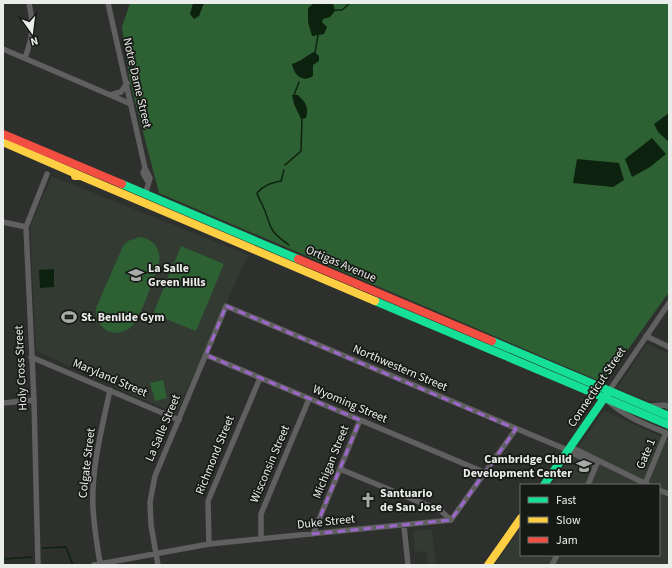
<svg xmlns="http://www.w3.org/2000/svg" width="672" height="568" font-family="'Source Sans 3',sans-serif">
<rect width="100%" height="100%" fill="#2e302e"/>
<!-- built -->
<path fill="#323a32" d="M 52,176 L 248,255 L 176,414 L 36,351 L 30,226 Z
M 647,344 L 669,354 L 669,402 L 648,401 L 617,388 Z
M 604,411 L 669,440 L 669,565 L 494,565 L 521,527 L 521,555 L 659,555 L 659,485 L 551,485 Z
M 432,529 L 436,565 L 428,565 L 426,551 L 415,552 L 413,531 Z"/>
<!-- green -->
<path fill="#2d6033" d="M 130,3 L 669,3 L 669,292 L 604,383 L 159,193 L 130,82 L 122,27 Z
M 140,237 C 155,239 163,252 158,266 C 153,280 141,317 132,326 C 125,333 114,335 106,330 C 98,324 95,317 96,308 L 123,246 L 128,241 Z
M 181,246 L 224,264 L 196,331 L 153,314 Z
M 163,380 L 167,398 L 155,401 L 150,383 Z"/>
<!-- water -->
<path fill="#0c220f" d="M 193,3 L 204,3 L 199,16 L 194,19 L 190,14 Z
M 314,3 L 333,3 L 335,11 L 330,17 L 323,19 L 322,22 L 327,27 L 324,34 L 312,36 L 308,22 L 308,8 Z
M 314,52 L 319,56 L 319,61 L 313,65 L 313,76 C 302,83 294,75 292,64 C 300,62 306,56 314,52 Z
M 292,95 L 298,95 C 306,103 309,107 306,118 L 301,119 L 294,104 Z
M 669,113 L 669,142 L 658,132 L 654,124 Z
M 652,138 L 666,154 L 650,167 L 632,177 L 625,159 Z
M 577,159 L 619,163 L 624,180 L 613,187 L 573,183 Z
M 54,269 L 54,287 L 40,288 L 39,270 Z"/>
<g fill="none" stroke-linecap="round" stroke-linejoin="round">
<!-- stream -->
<path stroke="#0c220f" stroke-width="1.5" d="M 335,10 L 342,10 L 350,3
M 315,53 L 318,35
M 294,95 L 299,82
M 285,165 L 301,151 L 302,118
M 284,170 L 281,181 C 271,183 264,185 257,193 C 258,197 260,200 262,204 C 273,227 265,228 289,245
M 43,548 L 66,547 L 73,565
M 3,559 L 32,557"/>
<!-- street -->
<path stroke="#616060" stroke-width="5.5" d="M 108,3 L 145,168 L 143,173 L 148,182
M 3,49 L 131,104
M 25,58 C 33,36 34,26 29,3
M 110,95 L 121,92 L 127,83
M 145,168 L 150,178 L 145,195
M 3,222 L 26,227
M 646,336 L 669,347
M 206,355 L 486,473
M 31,357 L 179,420
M 609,391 L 669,303
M 609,402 C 627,418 647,425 669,434
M 3,403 L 34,400
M 650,406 L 665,405 L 669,407
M 567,449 L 577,450 L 648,485
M 340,469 L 441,511 L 451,520
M 645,484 L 666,433
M 588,485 L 597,463
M 659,490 L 669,494
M 404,526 L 408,565
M 313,534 L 360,420
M 261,539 L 261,514 L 309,399
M 209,544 L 208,501 L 260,378
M 100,563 C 97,545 94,526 93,508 C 91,469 102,428 110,390
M 38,565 L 34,400 L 26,227 L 47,174
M 94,565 L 209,544 L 451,520 L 516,429
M 158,565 L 151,525 L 150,502 L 155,476 L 226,306 L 565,449 L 596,465
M 552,565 L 557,555"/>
<!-- fast -->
<path stroke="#16e098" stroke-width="8" d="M 122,184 L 298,259
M 375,301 L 669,425
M 492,341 L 669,416
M 544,485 L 607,394"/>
<!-- slow -->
<path stroke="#ffcf43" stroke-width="8" d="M 3,142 L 81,176
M 75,176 L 81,176 L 375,301
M 488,565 L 521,518"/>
<!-- jam -->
<path stroke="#f24e42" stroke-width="8" d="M 3,134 L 122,184
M 298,259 L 492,341"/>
</g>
<!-- marked area -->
<path fill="none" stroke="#9c66cc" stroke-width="3" stroke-dasharray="8 5" stroke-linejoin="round" d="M 226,306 L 516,429 L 451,520 L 313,534 L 360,420 L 206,355 Z"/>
<!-- icons -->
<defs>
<symbol id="school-bare" viewBox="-9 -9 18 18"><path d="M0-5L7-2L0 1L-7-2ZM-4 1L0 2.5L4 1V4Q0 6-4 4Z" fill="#a8aba8" stroke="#171917" stroke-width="2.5" paint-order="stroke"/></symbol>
<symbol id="stadium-bare" viewBox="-9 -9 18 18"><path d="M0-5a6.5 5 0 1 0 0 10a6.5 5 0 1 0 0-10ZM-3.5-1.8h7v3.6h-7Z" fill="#a8aba8" stroke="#171917" stroke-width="2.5" paint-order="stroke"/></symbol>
<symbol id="church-bare" viewBox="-9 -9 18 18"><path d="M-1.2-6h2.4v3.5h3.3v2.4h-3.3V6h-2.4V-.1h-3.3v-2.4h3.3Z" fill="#a8aba8" stroke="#171917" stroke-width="2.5" paint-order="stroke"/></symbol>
</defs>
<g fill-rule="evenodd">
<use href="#school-bare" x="125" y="264" width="22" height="22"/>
<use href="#stadium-bare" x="58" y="306" width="22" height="22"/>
<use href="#school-bare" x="573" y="455" width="22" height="22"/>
<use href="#church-bare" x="357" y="489" width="22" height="22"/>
</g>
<g text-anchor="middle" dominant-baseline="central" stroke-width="3.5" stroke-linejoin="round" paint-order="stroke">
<!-- street labels -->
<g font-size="12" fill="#eaedea" stroke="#171917">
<text transform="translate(137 83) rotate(77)">Notre Dame Street</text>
<text transform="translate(341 264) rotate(23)">Ortigas Avenue</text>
<text transform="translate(21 368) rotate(-93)">Holy Cross Street</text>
<text transform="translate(400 368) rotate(23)">Northwestern Street</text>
<text transform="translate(110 378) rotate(23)">Maryland Street</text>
<text transform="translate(597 387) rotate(-56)">Connecticut Street</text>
<text transform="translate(350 404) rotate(23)">Wyoming Street</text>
<text transform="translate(163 428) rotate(-67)">La Salle Street</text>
<text transform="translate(646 454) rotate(-67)">Gate 1</text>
<text transform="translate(215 455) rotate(-68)">Richmond Street</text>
<text transform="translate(331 462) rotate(-68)">Michigan Street</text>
<text transform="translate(87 463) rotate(-83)">Colgate Street</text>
<text transform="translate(270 464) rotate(-67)">Wisconsin Street</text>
<text transform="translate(326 522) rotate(-6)">Duke Street</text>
</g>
<!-- poi labels -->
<g font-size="12" font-weight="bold" fill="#eaedea" stroke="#171917" text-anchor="start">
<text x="148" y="268">La Salle<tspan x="148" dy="14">Green Hills</tspan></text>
<text x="81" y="317">St. Benilde Gym</text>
<text x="572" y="459" text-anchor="end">Cambridge Child<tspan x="572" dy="14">Development Center</tspan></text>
<text x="380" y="493">Santuario<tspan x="380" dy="14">de San Jose</tspan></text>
</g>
</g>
<!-- border -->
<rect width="672" height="568" fill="none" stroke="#eaedea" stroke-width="8"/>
<!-- legend -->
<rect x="520" y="484" width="140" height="72" fill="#171917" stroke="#6b6e6b"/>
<rect x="528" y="497" width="20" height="6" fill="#16e098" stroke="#6b6e6b"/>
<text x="556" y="504" font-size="12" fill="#eaedea">Fast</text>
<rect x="528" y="517" width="20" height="6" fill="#ffcf43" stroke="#6b6e6b"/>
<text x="556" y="524" font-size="12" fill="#eaedea">Slow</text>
<rect x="528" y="537" width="20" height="6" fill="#f24e42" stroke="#6b6e6b"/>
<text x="556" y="544" font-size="12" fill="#eaedea">Jam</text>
<!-- north arrow -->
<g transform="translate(32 32) rotate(166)" stroke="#171917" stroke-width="3" paint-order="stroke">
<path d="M0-3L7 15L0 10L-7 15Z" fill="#eaedea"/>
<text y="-6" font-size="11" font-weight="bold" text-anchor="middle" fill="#eaedea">N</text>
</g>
</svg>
